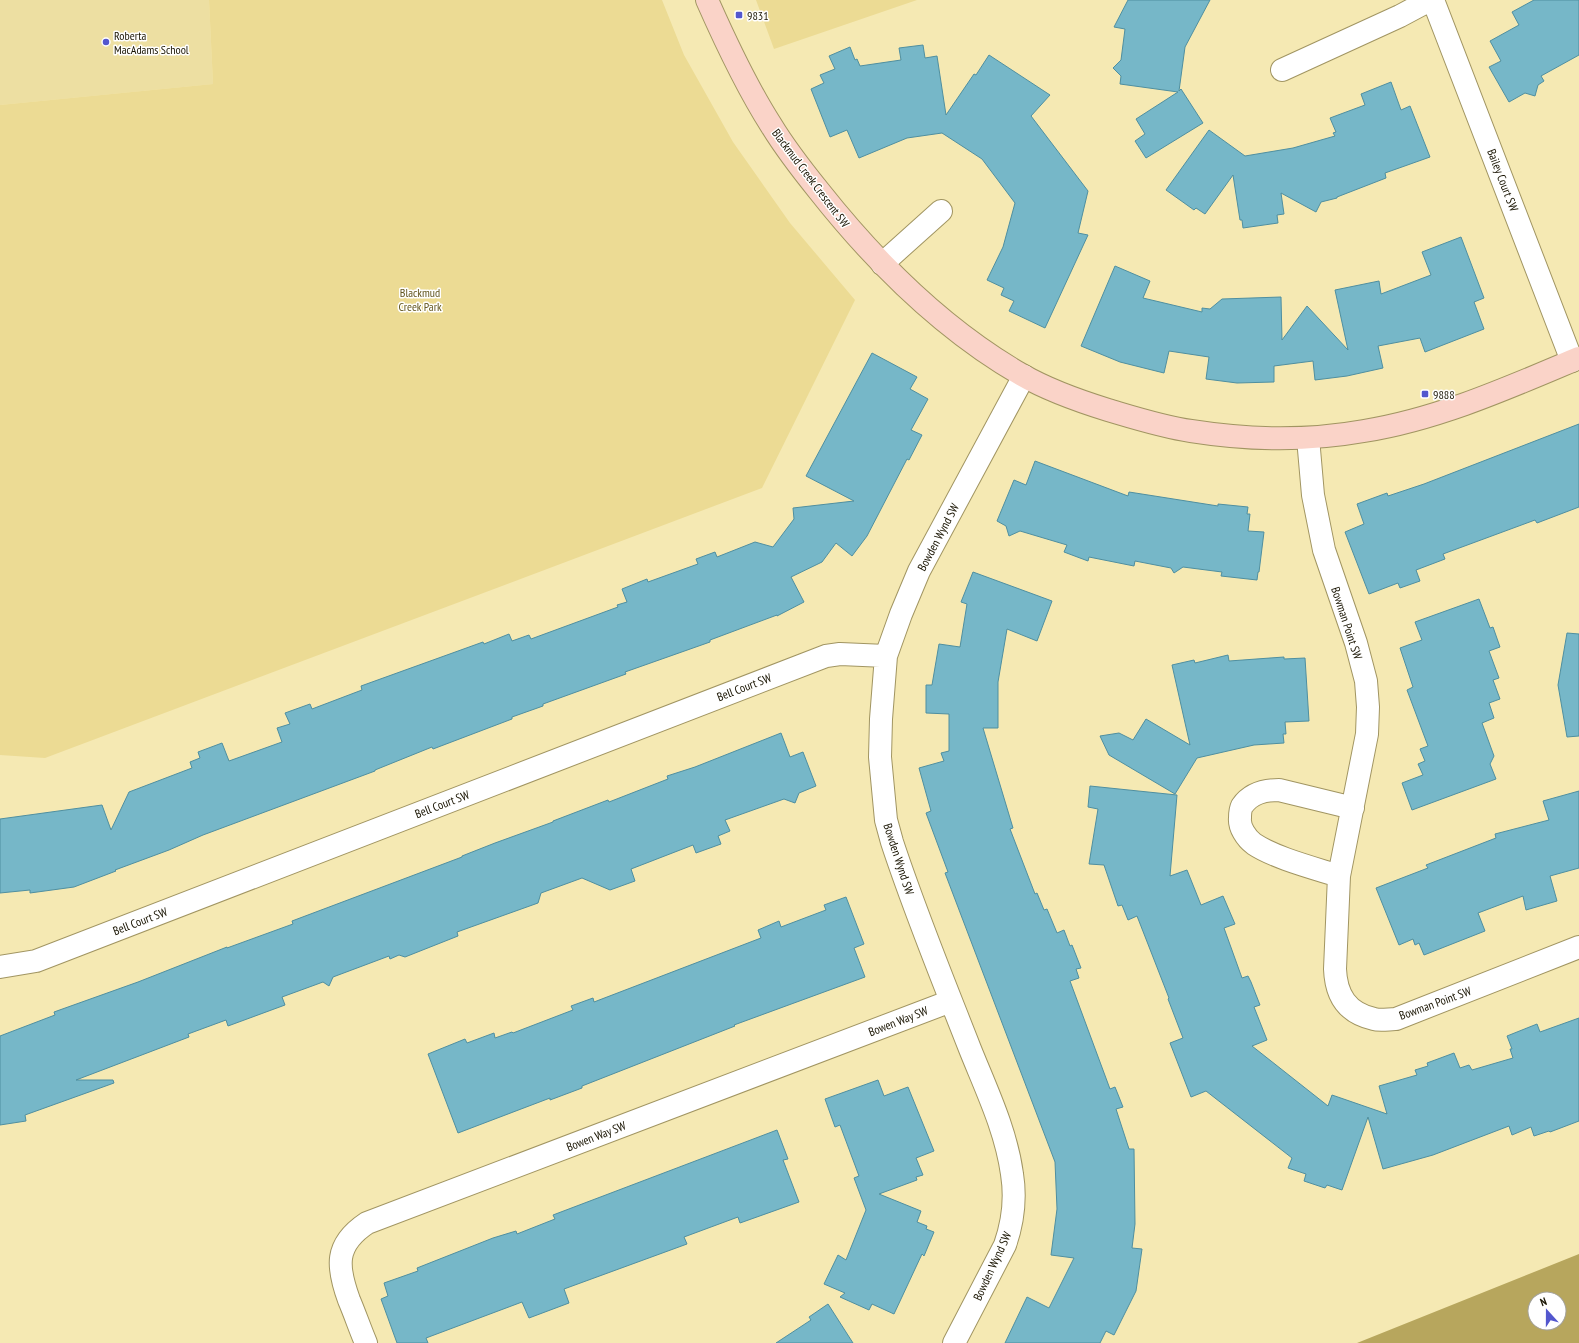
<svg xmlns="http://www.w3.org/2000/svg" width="1579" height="1343" font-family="'PT Sans Narrow',sans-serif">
<rect width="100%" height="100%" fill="#f5e9b3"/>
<!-- built -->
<path fill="#eddfa2" d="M 0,0 L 209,0 L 213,84 L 0,105 Z"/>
<!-- green -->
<path fill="#ecdb94" d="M 209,0 L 662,0 L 684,55 L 733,142 L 790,223 L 855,300 L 762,488 L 45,758 L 0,755 L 0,105 L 213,84 Z
M 756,0 L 917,0 L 774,49 Z"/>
<!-- forest -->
<path fill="#b7a65d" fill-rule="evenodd" d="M 1579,1254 L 1579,1343 L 1357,1343 ZM 1535,1299 L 1559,1299 L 1559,1323 L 1535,1323 Z"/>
<!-- building -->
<path fill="#76b7c8" stroke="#4f8fa0" d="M 1128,0 L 1210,0 L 1185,47 L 1179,91 L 1181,89 L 1203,123 L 1146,158 L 1135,141 L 1145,134 L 1136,119 L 1178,92 L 1120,84 L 1121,76 L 1113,68 L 1121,60 L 1125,29 L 1114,27 Z
M 1534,0 L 1579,0 L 1579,55 L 1541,76 L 1544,81 L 1538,85 L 1535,96 L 1525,93 L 1509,102 L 1489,67 L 1501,61 L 1490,41 L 1519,25 L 1512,12 Z
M 923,45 L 925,58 L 937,56 L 946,115 L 974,74 L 976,75 L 989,55 L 1050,95 L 1031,116 L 1088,191 L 1078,233 L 1088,235 L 1045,328 L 1009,311 L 1014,301 L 1001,295 L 1004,288 L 987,280 L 1003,247 L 1015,203 L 982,159 L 942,133 L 907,138 L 859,158 L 847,130 L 830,137 L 811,89 L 824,83 L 820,75 L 835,69 L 829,56 L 850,47 L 855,60 L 857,59 L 860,66 L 901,60 L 899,48 Z
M 1391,82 L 1401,110 L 1410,106 L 1430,157 L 1385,173 L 1386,178 L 1337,197 L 1337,198 L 1321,202 L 1316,212 L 1281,193 L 1284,214 L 1277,215 L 1278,223 L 1243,228 L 1242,220 L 1240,220 L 1233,175 L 1205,214 L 1196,208 L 1194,210 L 1166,190 L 1209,130 L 1245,156 L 1293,148 L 1335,136 L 1333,133 L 1336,132 L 1330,118 L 1365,105 L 1361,94 Z
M 1461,237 L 1484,298 L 1474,302 L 1484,329 L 1425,352 L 1420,338 L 1378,346 L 1383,368 L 1347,376 L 1315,380 L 1313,361 L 1274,366 L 1274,382 L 1237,383 L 1206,379 L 1209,357 L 1169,351 L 1164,373 L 1120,362 L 1081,346 L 1115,266 L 1150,281 L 1143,298 L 1202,312 L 1202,308 L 1210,309 L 1222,299 L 1281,297 L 1282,340 L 1307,306 L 1348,350 L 1335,290 L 1379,281 L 1381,294 L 1431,275 L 1422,252 Z
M 872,353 L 917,377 L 910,389 L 928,399 L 911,430 L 922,435 L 909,460 L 907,459 L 867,536 L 852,556 L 836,543 L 822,562 L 791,577 L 804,602 L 777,616 L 777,615 L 710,640 L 710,642 L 625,672 L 626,674 L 543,704 L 543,706 L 512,717 L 512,719 L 433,749 L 432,747 L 375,770 L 375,771 L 203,835 L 169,850 L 115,870 L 116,871 L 74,887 L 30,893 L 30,890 L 0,893 L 0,819 L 102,805 L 111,830 L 129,792 L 192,768 L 190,762 L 200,758 L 198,752 L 222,743 L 229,761 L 282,742 L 277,728 L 290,724 L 285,713 L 310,704 L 312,709 L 362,690 L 361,686 L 483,642 L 484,644 L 509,634 L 512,641 L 529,635 L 531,639 L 618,607 L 617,605 L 627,602 L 622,589 L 647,579 L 648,582 L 698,564 L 696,559 L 715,552 L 717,557 L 755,542 L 773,547 L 794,519 L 793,508 L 854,501 L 806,476 Z
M 1579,424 L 1579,507 L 1537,523 L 1535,520 L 1443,554 L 1445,559 L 1416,570 L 1420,581 L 1400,588 L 1398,583 L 1369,594 L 1345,532 L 1364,524 L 1357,504 L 1387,493 L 1388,496 L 1424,484 Z
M 1035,461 L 1128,496 L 1129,492 L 1218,506 L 1218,504 L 1248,507 L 1247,514 L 1250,514 L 1248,531 L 1264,532 L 1259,572 L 1258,572 L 1257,580 L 1221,576 L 1222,572 L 1183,567 L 1174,573 L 1171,568 L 1135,561 L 1134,566 L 1089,557 L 1088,561 L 1064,552 L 1067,545 L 1020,531 L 1009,536 L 1006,526 L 997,521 L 1014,480 L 1026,485 Z
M 973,572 L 1052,601 L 1037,641 L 1007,629 L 998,682 L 998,728 L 983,728 L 1013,828 L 1010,829 L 1035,894 L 1037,893 L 1044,910 L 1047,909 L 1057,933 L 1064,930 L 1070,946 L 1072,945 L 1081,968 L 1076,969 L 1079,978 L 1070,981 L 1110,1089 L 1115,1087 L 1123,1107 L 1116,1109 L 1129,1149 L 1134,1149 L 1135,1224 L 1132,1248 L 1142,1249 L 1136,1291 L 1114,1335 L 1106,1331 L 1100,1343 L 1005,1343 L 1027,1297 L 1049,1308 L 1074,1258 L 1051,1255 L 1057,1209 L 1055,1162 L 945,873 L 948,872 L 926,813 L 931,811 L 919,768 L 944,761 L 941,753 L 949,751 L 949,714 L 926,713 L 926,685 L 932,685 L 939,644 L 960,647 L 967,604 L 961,602 Z
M 1479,599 L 1490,628 L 1493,627 L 1500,647 L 1489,651 L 1499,678 L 1493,680 L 1500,699 L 1489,703 L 1494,718 L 1482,723 L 1494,756 L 1490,764 L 1496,779 L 1412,810 L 1402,783 L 1423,775 L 1418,764 L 1425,761 L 1420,749 L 1428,746 L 1407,690 L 1413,687 L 1400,648 L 1422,640 L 1415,622 Z
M 1567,633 L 1579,634 L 1579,736 L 1567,737 L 1558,685 Z
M 1228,655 L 1229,661 L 1284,657 L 1284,659 L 1305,658 L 1309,721 L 1285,722 L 1286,734 L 1283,734 L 1284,743 L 1254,745 L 1197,758 L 1175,794 L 1109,755 L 1100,736 L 1119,733 L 1133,740 L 1146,719 L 1190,745 L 1172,665 L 1194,660 L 1195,663 Z
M 781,733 L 790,757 L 803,752 L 816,786 L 799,793 L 795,803 L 784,799 L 725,820 L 730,831 L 718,836 L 721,844 L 696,853 L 693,845 L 631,869 L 635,881 L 610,890 L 582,878 L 541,893 L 538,903 L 457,932 L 458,936 L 405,957 L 399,955 L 390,959 L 389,956 L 333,977 L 329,986 L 323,982 L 282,997 L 285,1005 L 228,1026 L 226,1020 L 188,1034 L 189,1037 L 76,1080 L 113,1080 L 114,1083 L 25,1115 L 26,1121 L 0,1125 L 0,1036 L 55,1015 L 54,1012 L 138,982 L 227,947 L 227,948 L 293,924 L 292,921 L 462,857 L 462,856 L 495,843 L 553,822 L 553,821 L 608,800 L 609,802 L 668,779 L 667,776 L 695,767 Z
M 1090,786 L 1177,795 L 1170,876 L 1187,870 L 1201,905 L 1223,896 L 1235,924 L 1224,928 L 1242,978 L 1248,976 L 1251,982 L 1260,1005 L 1254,1007 L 1267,1040 L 1252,1046 L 1328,1106 L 1332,1095 L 1387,1114 L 1379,1086 L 1417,1075 L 1415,1070 L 1428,1066 L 1427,1063 L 1454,1053 L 1460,1068 L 1469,1065 L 1472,1070 L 1513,1058 L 1510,1049 L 1512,1049 L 1507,1036 L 1537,1024 L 1540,1032 L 1579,1018 L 1579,1121 L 1550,1132 L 1549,1131 L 1534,1136 L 1531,1127 L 1512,1135 L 1509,1126 L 1433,1155 L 1383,1169 L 1368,1117 L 1342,1190 L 1327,1185 L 1325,1188 L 1304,1181 L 1306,1174 L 1288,1168 L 1292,1158 L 1206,1091 L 1191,1097 L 1170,1043 L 1183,1038 L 1168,999 L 1169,998 L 1137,916 L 1128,920 L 1122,905 L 1118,906 L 1104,865 L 1089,864 L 1098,809 L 1088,807 Z
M 1579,791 L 1579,868 L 1550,876 L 1557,901 L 1526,910 L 1523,896 L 1478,913 L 1485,931 L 1424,955 L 1419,943 L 1415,945 L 1413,939 L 1399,945 L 1376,888 L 1428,868 L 1426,865 L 1496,838 L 1495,834 L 1549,820 L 1543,801 Z
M 846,897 L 864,944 L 854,948 L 865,977 L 734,1025 L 735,1026 L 582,1086 L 582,1088 L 550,1100 L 550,1098 L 458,1133 L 428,1054 L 465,1039 L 467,1043 L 494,1033 L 495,1038 L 512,1032 L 513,1033 L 573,1010 L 571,1006 L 593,998 L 594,1002 L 761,938 L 758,930 L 779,921 L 781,927 L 826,910 L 824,905 Z
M 878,1080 L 884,1096 L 908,1087 L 934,1151 L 916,1158 L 923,1175 L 916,1177 L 917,1180 L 879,1194 L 921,1211 L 917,1222 L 927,1226 L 926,1229 L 934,1232 L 924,1256 L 922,1254 L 894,1314 L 872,1304 L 869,1310 L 840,1297 L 845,1293 L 824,1284 L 838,1255 L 846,1260 L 866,1210 L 854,1178 L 859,1176 L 840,1125 L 835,1127 L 825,1099 Z
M 777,1130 L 788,1159 L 783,1160 L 799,1202 L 740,1223 L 738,1217 L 684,1237 L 687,1244 L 564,1289 L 569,1303 L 529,1318 L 522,1302 L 426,1338 L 428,1343 L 397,1343 L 381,1299 L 388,1296 L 384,1283 L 418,1271 L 417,1268 L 493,1238 L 516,1231 L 517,1234 L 555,1219 L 553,1215 Z
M 828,1304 L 853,1343 L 776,1343 L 811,1320 L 809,1317 Z"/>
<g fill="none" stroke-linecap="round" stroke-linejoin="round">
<defs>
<path id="street" d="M 1433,0 L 1572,361
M 1282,70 L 1400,16 L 1430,0
M 882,264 L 941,211
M 1308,438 L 1313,495 L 1324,550 L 1356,643 L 1366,681 L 1368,707 L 1367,734 L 1339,876 L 1335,969 C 1336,995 1347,1013 1374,1019 C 1380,1021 1389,1019 1396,1019 L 1579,947
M 1339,876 C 1314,868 1275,858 1254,844 C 1246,838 1239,827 1240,818 C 1240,813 1240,810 1242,806 C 1251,793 1264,790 1279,790 L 1353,808
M 0,967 L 36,961 L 826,656 L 840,654 L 886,656
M 366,1343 C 360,1329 355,1314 349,1300 C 337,1267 334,1245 367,1223 L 951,1001
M 954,1343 L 1005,1245 C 1013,1222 1016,1199 1012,1174 C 1006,1130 986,1089 970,1049 C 943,980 915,912 892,842 L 886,820 L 880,757 L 881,719 L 886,656 L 901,614 L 919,571 L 1024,376"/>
<path id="secondary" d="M 707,0 C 726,43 746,86 771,125 C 785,148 802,170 819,191 C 876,263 942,329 1022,375 C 1048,390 1079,401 1108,410 C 1135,418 1163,427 1191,431 C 1248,440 1308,441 1364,431 C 1439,419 1510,387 1579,358"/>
</defs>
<!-- street casing -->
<use href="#street" stroke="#a19562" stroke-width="24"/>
<!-- secondary casing -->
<use href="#secondary" stroke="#a19562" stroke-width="24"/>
<!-- street -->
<use href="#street" stroke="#fff" stroke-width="22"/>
<!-- secondary -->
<use href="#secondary" stroke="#fad3c8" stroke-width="22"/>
</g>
<!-- markers -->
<g fill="#5357ce" stroke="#fff" stroke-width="1.5">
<rect x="735" y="11" width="8" height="8" rx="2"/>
<circle cx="106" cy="42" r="4"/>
<rect x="1421" y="390" width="8" height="8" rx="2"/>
</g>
<g text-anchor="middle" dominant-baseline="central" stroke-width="3" stroke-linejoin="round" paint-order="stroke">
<!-- poi labels -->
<g font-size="12" fill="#191402" stroke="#fff" text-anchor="start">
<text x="747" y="15">9831</text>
<text x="114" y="35">Roberta<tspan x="114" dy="14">MacAdams School</tspan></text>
<text x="1433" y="394">9888</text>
</g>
<!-- street labels -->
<g font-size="12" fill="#191402" stroke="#fff">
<text transform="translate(811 178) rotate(53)">Blackmud Creek Crescent SW</text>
<text transform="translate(1503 180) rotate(69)">Bailey Court SW</text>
<text transform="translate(938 537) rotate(-62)">Bowden Wynd SW</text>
<text transform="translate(1347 623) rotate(72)">Bowman Point SW</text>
<text transform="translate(744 687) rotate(-21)">Bell Court SW</text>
<text transform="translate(442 804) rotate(-21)">Bell Court SW</text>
<text transform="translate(899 859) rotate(72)">Bowden Wynd SW</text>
<text transform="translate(140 921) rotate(-21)">Bell Court SW</text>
<text transform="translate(1435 1003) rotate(-20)">Bowman Point SW</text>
<text transform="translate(898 1021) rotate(-21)">Bowen Way SW</text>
<text transform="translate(596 1136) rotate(-21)">Bowen Way SW</text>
<text transform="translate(992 1266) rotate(-65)">Bowden Wynd SW</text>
</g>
<!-- park labels -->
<g font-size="12" fill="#63561f" stroke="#fff">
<text x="420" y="292">Blackmud<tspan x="420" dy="14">Creek Park</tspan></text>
</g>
</g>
<!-- north arrow -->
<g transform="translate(1547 1311) rotate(339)"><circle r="19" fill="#ffffff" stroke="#a3a19a"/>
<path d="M0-3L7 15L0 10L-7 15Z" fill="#5357ce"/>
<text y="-6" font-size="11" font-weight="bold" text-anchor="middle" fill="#191402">N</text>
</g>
</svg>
